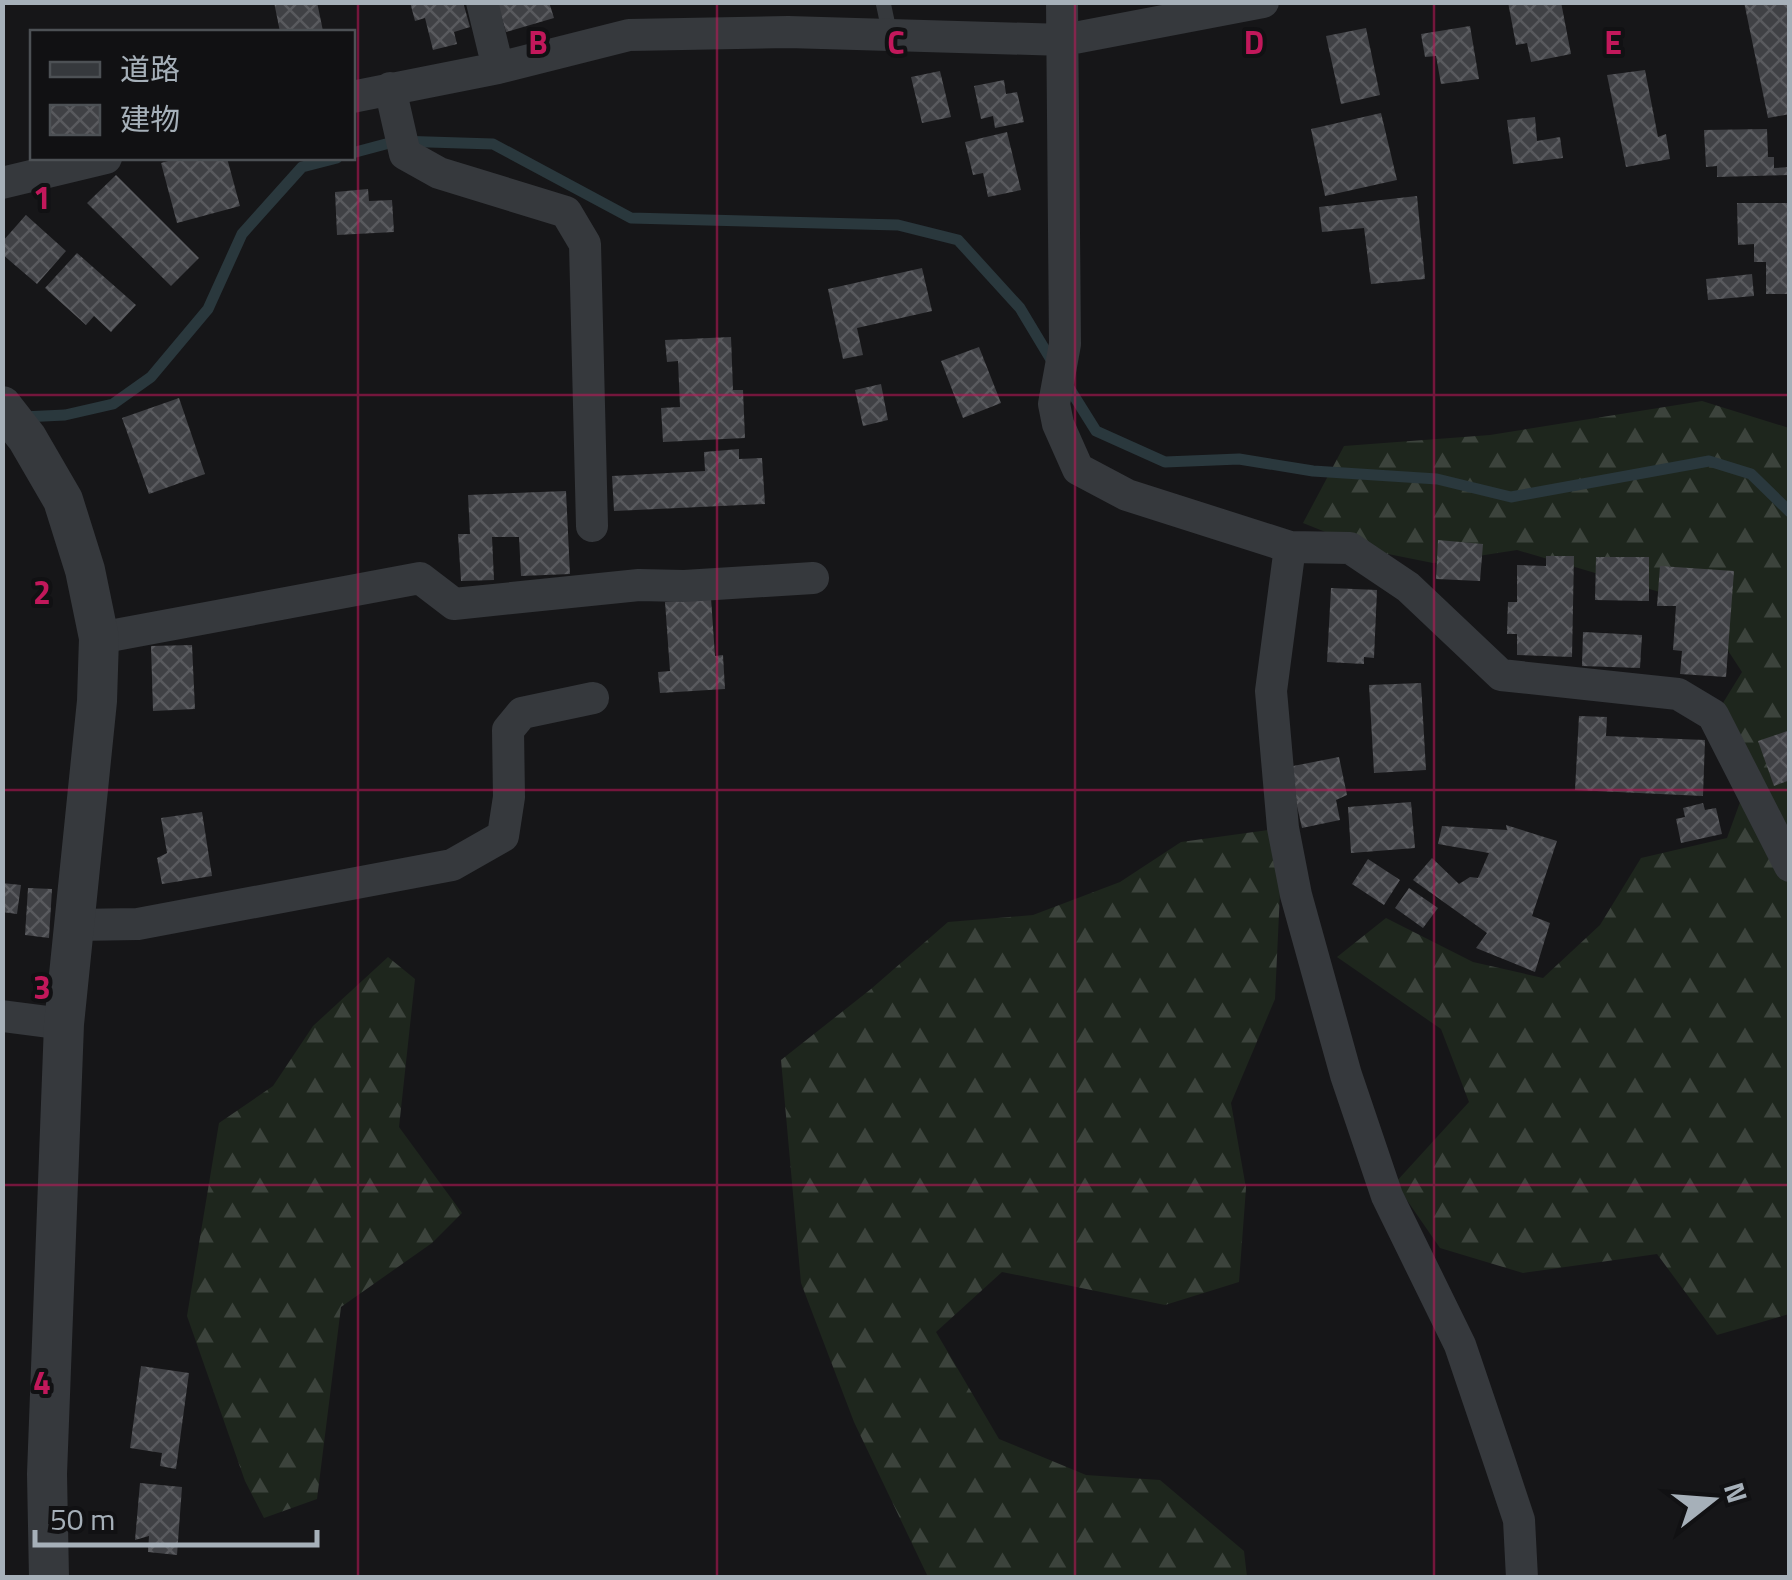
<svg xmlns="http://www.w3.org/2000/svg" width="1792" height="1580" font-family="'Titillium Web','Noto Sans JP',sans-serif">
<defs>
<pattern id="forest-firs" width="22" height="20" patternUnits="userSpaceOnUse" patternTransform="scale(2.5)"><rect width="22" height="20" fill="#1e261d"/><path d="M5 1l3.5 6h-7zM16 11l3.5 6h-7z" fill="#3c433c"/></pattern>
<pattern id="building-cross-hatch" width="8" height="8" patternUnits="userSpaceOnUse" patternTransform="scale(2.5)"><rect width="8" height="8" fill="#404145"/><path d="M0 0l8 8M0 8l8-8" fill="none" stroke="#595a5e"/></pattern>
</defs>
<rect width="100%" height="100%" fill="#161618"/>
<!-- forest -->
<path fill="url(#forest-firs)" d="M 1702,401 L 1789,428 L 1789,1314 L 1717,1335 L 1657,1254 L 1523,1273 L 1440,1248 L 1395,1183 L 1469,1102 L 1441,1029 L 1337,957 L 1386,918 L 1473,962 L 1543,978 L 1600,925 L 1641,858 L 1727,838 L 1747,783 L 1718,711 L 1742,672 L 1697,603 L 1517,550 L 1433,563 L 1373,551 L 1303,523 L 1344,446 L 1490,435 Z
M 1283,828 L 1275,999 L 1231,1103 L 1246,1188 L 1239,1282 L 1165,1305 L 1002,1272 L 936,1332 L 999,1439 L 1086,1475 L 1160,1480 L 1244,1551 L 1247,1577 L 928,1577 L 854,1422 L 801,1283 L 781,1060 L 871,989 L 948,922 L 1033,915 L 1120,882 L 1181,842 Z
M 388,957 L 415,979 L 399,1127 L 462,1213 L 432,1243 L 341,1307 L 317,1499 L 264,1518 L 245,1481 L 187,1316 L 219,1123 L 273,1086 L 313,1026 Z"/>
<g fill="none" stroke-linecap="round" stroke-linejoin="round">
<!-- stream -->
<path stroke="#2a383d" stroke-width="11" d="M 352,153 L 397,141 L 493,144 L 631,218 L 898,225 L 958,240 L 1020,308 L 1053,363
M 1066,383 L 1096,431 L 1165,462 L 1239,459 L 1313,471 L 1437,479 L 1511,497 L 1709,461 L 1751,474 L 1790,512
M 23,417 L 65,415 L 113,404 L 151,377 L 208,309 L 242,234 L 302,167 L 337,158"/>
</g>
<!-- building -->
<path fill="url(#building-cross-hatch)" d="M 274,2 L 317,2 L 323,31 L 280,32 Z
M 410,2 L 463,2 L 470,27 L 454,32 L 457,44 L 433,50 L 425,18 L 415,21 Z
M 497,2 L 549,2 L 554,18 L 506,32 Z
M 1508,2 L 1561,2 L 1571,54 L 1531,62 L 1527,43 L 1516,45 Z
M 1744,2 L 1790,2 L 1790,114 L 1768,118 Z
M 1470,26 L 1479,79 L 1441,84 L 1436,56 L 1425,57 L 1421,34 Z
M 1366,28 L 1380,95 L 1341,104 L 1326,36 Z
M 1645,70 L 1658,137 L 1666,134 L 1670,159 L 1626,167 L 1607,75 Z
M 940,71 L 951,117 L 922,123 L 911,77 Z
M 1004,80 L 1006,94 L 1017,92 L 1024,122 L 995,128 L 993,116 L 981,119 L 974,86 Z
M 1381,113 L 1397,180 L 1325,196 L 1311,129 Z
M 1535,117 L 1537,141 L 1560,137 L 1563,158 L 1513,164 L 1507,120 Z
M 1767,129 L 1768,157 L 1774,157 L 1774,168 L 1790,167 L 1790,175 L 1717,177 L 1717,166 L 1706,167 L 1704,130 Z
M 1007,132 L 1021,190 L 988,197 L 983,173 L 973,175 L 965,142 Z
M 179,158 L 180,161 L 195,158 L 227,158 L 240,206 L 177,223 L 161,163 Z
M 116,175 L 199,258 L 171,286 L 87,203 Z
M 368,189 L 369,201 L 392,200 L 394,232 L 337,235 L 335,192 Z
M 1417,196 L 1425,279 L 1371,284 L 1364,228 L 1322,232 L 1319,207 Z
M 1737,203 L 1790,203 L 1790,294 L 1766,294 L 1766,262 L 1754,262 L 1754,244 L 1738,245 Z
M 26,215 L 66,251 L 37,284 L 2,254 L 2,242 Z
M 77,253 L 136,305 L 111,332 L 94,316 L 86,325 L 45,288 Z
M 922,268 L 932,311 L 857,328 L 863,355 L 843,359 L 828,289 Z
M 1752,274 L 1754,296 L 1708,300 L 1706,279 Z
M 731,337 L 733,390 L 743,390 L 745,438 L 663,442 L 661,408 L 680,407 L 678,361 L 667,362 L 665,340 Z
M 979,347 L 1001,403 L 963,418 L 941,361 Z
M 881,384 L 888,420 L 863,426 L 855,390 Z
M 179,398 L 205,474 L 149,494 L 122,418 Z
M 739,449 L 739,459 L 762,458 L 765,504 L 614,511 L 612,476 L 705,471 L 704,452 Z
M 566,491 L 570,574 L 521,576 L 519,537 L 492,537 L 494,580 L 461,581 L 458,534 L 470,534 L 468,495 Z
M 1438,540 L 1483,544 L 1480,581 L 1436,579 Z
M 1546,556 L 1574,556 L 1572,657 L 1517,655 L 1517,634 L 1507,634 L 1508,602 L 1517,602 L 1517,565 L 1546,566 Z
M 1596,557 L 1649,557 L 1649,601 L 1595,600 Z
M 1660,566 L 1734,571 L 1726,677 L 1680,674 L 1682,651 L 1673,650 L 1676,606 L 1657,606 Z
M 1331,588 L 1377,590 L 1374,658 L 1364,657 L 1364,664 L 1327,662 Z
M 711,598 L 715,656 L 723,655 L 725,689 L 660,693 L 658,672 L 670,671 L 665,602 Z
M 1583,632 L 1642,635 L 1640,668 L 1582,666 Z
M 192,645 L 195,709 L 153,711 L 151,646 Z
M 1421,683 L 1426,770 L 1374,773 L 1369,685 Z
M 1579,716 L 1607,717 L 1606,736 L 1705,740 L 1703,796 L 1575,790 Z
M 1790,730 L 1790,780 L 1774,786 L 1758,741 Z
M 1339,757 L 1347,795 L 1336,800 L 1340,820 L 1302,828 L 1288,767 Z
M 1411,802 L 1415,848 L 1351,853 L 1348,807 Z
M 1703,803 L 1705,810 L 1716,808 L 1722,834 L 1681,843 L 1676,819 L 1685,817 L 1683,808 Z
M 202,812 L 212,876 L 162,884 L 157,858 L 167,853 L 161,818 Z
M 1506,825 L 1557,841 L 1532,916 L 1550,923 L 1535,972 L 1476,948 L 1487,933 L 1413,880 L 1432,858 L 1459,884 L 1470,877 L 1478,878 L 1489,853 L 1438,844 L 1442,826 L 1507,830 Z
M 1368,859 L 1400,880 L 1384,905 L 1352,884 Z
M 2,883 L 21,885 L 17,914 L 2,912 Z
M 28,888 L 52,889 L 49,938 L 25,935 Z
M 1409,888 L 1438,908 L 1423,928 L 1395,908 Z
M 141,1366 L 189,1373 L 176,1469 L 160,1466 L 162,1453 L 130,1448 Z
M 140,1483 L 182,1487 L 177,1555 L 148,1552 L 149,1536 L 135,1540 Z"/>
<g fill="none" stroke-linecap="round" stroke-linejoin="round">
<!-- service -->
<path stroke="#36393d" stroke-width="15" d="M 883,2 L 890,35"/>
<!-- minor -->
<path stroke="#36393d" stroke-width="32" d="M 482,2 L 498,68
M 1062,2 L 1065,344 L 1054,404 L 1058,424 L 1078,469 L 1127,495 L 1290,547 L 1350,548 L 1408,587 L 1501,675 L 1678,694 L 1713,715 L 1790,866
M 390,88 L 405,154 L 439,173 L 566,212 L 585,244 L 592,526
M 352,97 L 498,68 L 629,35 L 788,32 L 1064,40 L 1263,2
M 2,183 L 106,158
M 1290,547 L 1271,691 L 1283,828 L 1296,895 L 1346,1075 L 1387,1196 L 1460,1345 L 1499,1460 L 1519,1520 L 1522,1578
M 99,638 L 420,578 L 454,604 L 639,585 L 684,586 L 813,578
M 75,925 L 138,924 L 452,865 L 503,836 L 509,797 L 508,730 L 522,713 L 593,698
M 2,1016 L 64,1024"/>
<!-- tertiary -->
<path stroke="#36393d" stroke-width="40" d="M 2,406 L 27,438 L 63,500 L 85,570 L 99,638 L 97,701 L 64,1024 L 47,1474 L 49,1578"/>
</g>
<!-- grid -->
<path fill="none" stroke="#c2185b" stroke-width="2.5" stroke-opacity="0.55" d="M 358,2 L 358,1578M 717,2 L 717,1578M 1075,2 L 1075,1578M 1434,2 L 1434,1578M 2,395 L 1790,395M 2,790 L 1790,790M 2,1185 L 1790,1185"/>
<g font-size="32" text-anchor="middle" font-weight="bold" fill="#c2185b" stroke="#111113" stroke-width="8" stroke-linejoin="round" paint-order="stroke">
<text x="538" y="54">B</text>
<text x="896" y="54">C</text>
<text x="1254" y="54">D</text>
<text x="1613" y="54">E</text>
<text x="42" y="209">1</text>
<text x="42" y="604">2</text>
<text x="42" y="999">3</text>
<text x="42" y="1394">4</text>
</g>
<!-- border -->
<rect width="1792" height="1580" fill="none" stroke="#a6b0b9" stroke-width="10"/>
<!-- legend -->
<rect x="30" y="30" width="325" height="130" fill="#111113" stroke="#4d5155" stroke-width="2.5"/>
<rect x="50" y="62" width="50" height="15" fill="#36393d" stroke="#4d5155" stroke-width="2.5"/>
<text x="120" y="80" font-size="30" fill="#a6b0b9">道路</text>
<rect x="50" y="105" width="50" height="30" fill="url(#building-cross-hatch)" stroke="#4d5155" stroke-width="2.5"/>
<text x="120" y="130" font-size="30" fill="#a6b0b9">建物</text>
<!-- north arrow -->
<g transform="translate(1712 1500) rotate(73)" stroke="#111113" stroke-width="8" paint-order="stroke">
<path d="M0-8L18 38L0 25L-18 38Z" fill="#a6b0b9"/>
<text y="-15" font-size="28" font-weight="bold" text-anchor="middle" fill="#a6b0b9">N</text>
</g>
<!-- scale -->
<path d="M35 1530v15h282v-15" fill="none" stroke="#a6b0b9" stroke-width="5"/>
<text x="50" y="1530" font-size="30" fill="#a6b0b9" stroke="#111113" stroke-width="8" paint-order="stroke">50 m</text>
</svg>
